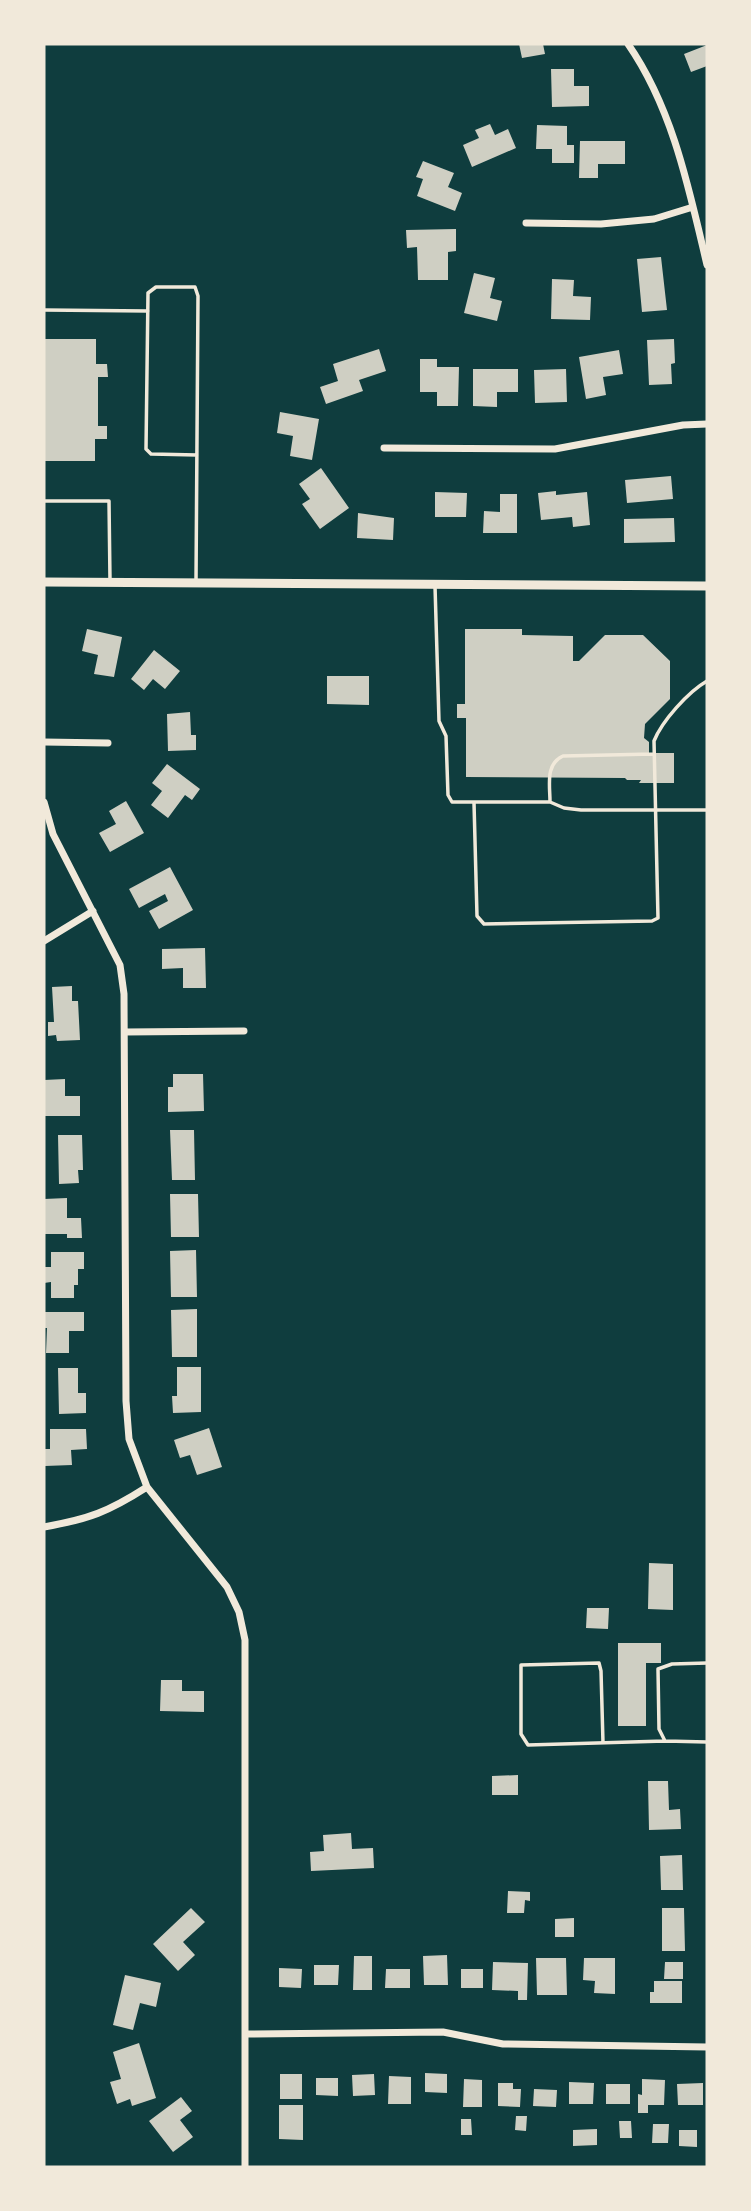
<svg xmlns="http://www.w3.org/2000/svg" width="751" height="2211" font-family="'Crimson Pro',serif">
<rect width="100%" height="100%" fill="#0f3d3e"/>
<!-- building -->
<path fill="#cfcfc3" d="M 519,44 L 543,44 L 545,54 L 522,58 Z
M 707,45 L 707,66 L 691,72 L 684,54 Z
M 551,69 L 574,69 L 574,86 L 589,86 L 589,106 L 552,107 Z
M 490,124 L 495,135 L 508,129 L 516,148 L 472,167 L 463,145 L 479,138 L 475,130 Z
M 537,125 L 567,126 L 567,145 L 574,145 L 574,163 L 552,163 L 552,149 L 536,149 Z
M 580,141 L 625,141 L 625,164 L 598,164 L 598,178 L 579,178 Z
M 423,161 L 454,173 L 448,187 L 462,193 L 455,211 L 417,196 L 423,179 L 416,177 Z
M 456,229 L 456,251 L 448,252 L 448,280 L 418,280 L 417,247 L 407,248 L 406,230 Z
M 661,257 L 667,310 L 642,312 L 637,259 Z
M 474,273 L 495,278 L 490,298 L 502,301 L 497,321 L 464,313 Z
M 552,279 L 574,280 L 573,296 L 591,297 L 590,320 L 551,319 Z
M 44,339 L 96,339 L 96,364 L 107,364 L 108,377 L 98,377 L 98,426 L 107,426 L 107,439 L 95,439 L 95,461 L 44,461 Z
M 674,339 L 675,363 L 671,364 L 672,384 L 649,385 L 647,340 Z
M 379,349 L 386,371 L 359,380 L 363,391 L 326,404 L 320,387 L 338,381 L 333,364 Z
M 619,350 L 623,374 L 603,377 L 606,395 L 586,399 L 579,357 Z
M 420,359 L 437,359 L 437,367 L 459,367 L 458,406 L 437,406 L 437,392 L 420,392 Z
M 473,369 L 518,369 L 518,392 L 497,392 L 497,407 L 473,406 Z
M 566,369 L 567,402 L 535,403 L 534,370 Z
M 280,412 L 319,419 L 312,460 L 290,456 L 293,436 L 277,433 Z
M 321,468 L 349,508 L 320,529 L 302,504 L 310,499 L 299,484 Z
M 671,476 L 673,499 L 627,503 L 625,480 Z
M 556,491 L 556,495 L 587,492 L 590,525 L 573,527 L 572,517 L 541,520 L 538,493 Z
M 435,492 L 467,493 L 466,517 L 435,517 Z
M 500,494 L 517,494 L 517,533 L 483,533 L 484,511 L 500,512 Z
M 358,513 L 394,518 L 393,540 L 357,538 Z
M 674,518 L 675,542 L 624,543 L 624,519 Z
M 87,629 L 122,637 L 114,677 L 94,674 L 98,655 L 82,651 Z
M 465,629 L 522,629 L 522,635 L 573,636 L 573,661 L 579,661 L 605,635 L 643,635 L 670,661 L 670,699 L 645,724 L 644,738 L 649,742 L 649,753 L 674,753 L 674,783 L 639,783 L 641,780 L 627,780 L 625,778 L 466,777 L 466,718 L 457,718 L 457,704 L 465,704 Z
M 154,650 L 180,671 L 165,689 L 153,679 L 144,690 L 131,679 Z
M 327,676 L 369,676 L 369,705 L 327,704 Z
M 190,712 L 191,735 L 196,735 L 196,750 L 168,751 L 167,714 Z
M 167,764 L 200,789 L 192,800 L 185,795 L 168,818 L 151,805 L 162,791 L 152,783 Z
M 126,801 L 144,833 L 110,852 L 99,833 L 116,824 L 109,811 Z
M 170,867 L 193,910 L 159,929 L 149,911 L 168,901 L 165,894 L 139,908 L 129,889 Z
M 205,948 L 206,988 L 183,988 L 183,968 L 162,969 L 162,949 Z
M 72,986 L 72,1001 L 78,1001 L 80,1040 L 57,1041 L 56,1035 L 48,1036 L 48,1022 L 54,1022 L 52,987 Z
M 173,1074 L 203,1074 L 204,1111 L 168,1112 L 168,1087 L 173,1087 Z
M 65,1079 L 65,1096 L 80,1096 L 80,1116 L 44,1116 L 44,1080 Z
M 170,1130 L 194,1130 L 195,1180 L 172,1180 Z
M 58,1135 L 82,1135 L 83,1170 L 78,1170 L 79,1183 L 59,1184 Z
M 170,1194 L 198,1194 L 199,1237 L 171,1237 Z
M 67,1198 L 67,1218 L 81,1218 L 82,1238 L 67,1238 L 67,1234 L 44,1234 L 44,1199 Z
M 196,1250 L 197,1297 L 171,1297 L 170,1251 Z
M 51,1252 L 84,1252 L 84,1269 L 78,1269 L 78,1285 L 74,1285 L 74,1298 L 51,1298 L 51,1282 L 44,1283 L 44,1267 L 51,1267 Z
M 197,1309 L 197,1357 L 172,1357 L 171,1310 Z
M 44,1312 L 84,1312 L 84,1331 L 69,1331 L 69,1353 L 46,1353 L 47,1328 L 44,1328 Z
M 177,1367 L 201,1367 L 201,1412 L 173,1413 L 172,1396 L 177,1396 Z
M 58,1368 L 78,1368 L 78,1393 L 86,1393 L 86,1413 L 59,1414 Z
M 209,1428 L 222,1467 L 197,1475 L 190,1455 L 180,1458 L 174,1440 Z
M 50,1429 L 86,1429 L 87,1449 L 71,1450 L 72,1465 L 45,1466 L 44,1449 L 50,1449 Z
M 649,1563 L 673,1564 L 673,1610 L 648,1609 Z
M 587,1608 L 609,1608 L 608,1629 L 586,1628 Z
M 618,1643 L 661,1643 L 661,1663 L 646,1663 L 646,1726 L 618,1726 Z
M 161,1680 L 182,1680 L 182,1691 L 204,1691 L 204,1712 L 160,1711 Z
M 518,1775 L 518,1795 L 492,1795 L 492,1776 Z
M 648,1781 L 668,1781 L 669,1810 L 680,1809 L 681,1829 L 649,1830 Z
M 351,1833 L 352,1849 L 373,1848 L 374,1868 L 311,1871 L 310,1852 L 324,1851 L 323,1835 Z
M 682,1855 L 683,1890 L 661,1890 L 660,1856 Z
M 508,1891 L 530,1892 L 530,1901 L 525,1900 L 524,1913 L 507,1913 Z
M 191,1908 L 205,1922 L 183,1942 L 195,1955 L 178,1971 L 153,1944 Z
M 662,1908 L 684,1908 L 685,1951 L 662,1951 Z
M 574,1918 L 574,1937 L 555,1937 L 555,1919 Z
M 447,1955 L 448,1985 L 424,1985 L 423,1956 Z
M 354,1956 L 372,1956 L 372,1990 L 353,1990 Z
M 536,1958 L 566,1958 L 567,1995 L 537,1995 Z
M 584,1958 L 615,1958 L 615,1994 L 594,1993 L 595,1981 L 583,1980 Z
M 493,1962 L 528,1963 L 527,2000 L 518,2000 L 518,1991 L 492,1990 Z
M 665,1962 L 683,1962 L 683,1979 L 664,1979 Z
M 314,1965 L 339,1965 L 338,1985 L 314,1985 Z
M 279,1968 L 302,1969 L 301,1988 L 279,1987 Z
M 386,1969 L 410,1969 L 410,1988 L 385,1988 Z
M 461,1969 L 483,1969 L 483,1988 L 461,1988 Z
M 125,1975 L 161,1983 L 156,2007 L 140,2003 L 133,2030 L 113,2025 Z
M 654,1981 L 682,1981 L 682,2003 L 650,2003 L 650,1992 L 654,1992 Z
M 139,2043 L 156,2098 L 132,2106 L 130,2099 L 117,2104 L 110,2082 L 121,2079 L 113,2052 Z
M 425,2073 L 447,2074 L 447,2093 L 425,2092 Z
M 280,2074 L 302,2074 L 302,2099 L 280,2099 Z
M 374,2074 L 375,2095 L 353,2096 L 352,2075 Z
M 389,2076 L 411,2077 L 411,2104 L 388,2104 Z
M 316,2078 L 338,2078 L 338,2096 L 316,2095 Z
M 464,2079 L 482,2080 L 482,2107 L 463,2107 Z
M 642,2079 L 665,2080 L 664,2105 L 648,2105 L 648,2113 L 638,2113 L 638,2094 L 642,2095 Z
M 569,2082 L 594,2083 L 593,2104 L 569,2104 Z
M 498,2083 L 513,2083 L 513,2089 L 521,2089 L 520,2107 L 498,2106 Z
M 703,2083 L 703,2105 L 678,2105 L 677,2084 Z
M 606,2084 L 630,2084 L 630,2104 L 606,2104 Z
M 534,2089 L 557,2090 L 556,2107 L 533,2106 Z
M 181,2097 L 192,2111 L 180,2120 L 193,2137 L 173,2152 L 149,2121 Z
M 279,2105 L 303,2105 L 303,2140 L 279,2139 Z
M 516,2116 L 527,2116 L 526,2131 L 515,2130 Z
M 461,2119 L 471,2119 L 472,2135 L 461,2135 Z
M 619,2121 L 631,2121 L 632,2138 L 620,2138 Z
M 653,2124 L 669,2124 L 668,2143 L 652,2143 Z
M 597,2129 L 597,2145 L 573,2146 L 573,2130 Z
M 679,2130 L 697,2130 L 697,2147 L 679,2146 Z"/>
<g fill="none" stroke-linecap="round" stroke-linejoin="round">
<!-- service -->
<path stroke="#f1e9da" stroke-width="3.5" d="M 44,310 L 148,311
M 44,501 L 109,501 L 110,580
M 196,581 L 198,296 L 195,287 L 156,287 L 148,293 L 146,449 L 151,454 L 197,455
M 435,586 L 439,721 L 446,736 L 448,795 L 452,802 L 550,802 L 564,808 L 581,810 L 707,810
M 550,802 C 550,785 545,764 563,756 L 653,754
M 474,803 L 477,916 L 484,924 L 652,921 L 658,918 L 654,741 C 662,721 688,692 707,681
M 707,1663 L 672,1664 L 658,1669 L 659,1729 L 665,1741 L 707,1742
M 603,1743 L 601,1671 L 599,1663 L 521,1665 L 521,1734 L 528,1745 L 665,1741"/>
<!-- minor -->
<path stroke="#f1e9da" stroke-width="7" d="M 628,44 C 673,109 689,189 707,265
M 526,223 L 601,224 L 654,219 L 693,207
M 384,448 L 555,449 L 683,425 L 707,424
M 44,742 L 108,743
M 44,802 L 53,834 L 120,965 L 124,994 L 126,1401 L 129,1439 L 147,1487 L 227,1587 L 239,1612 L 245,1640 L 245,2167
M 44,941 L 93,911
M 125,1032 L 244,1031
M 44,1527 C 89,1519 108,1512 147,1487
M 245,2034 L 443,2032 L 503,2044 L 707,2047"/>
<!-- tertiary -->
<path stroke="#f1e9da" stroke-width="9" d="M 44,582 L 707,586"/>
</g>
<!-- border -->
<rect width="751" height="2211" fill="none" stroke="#f1e9da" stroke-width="91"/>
</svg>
